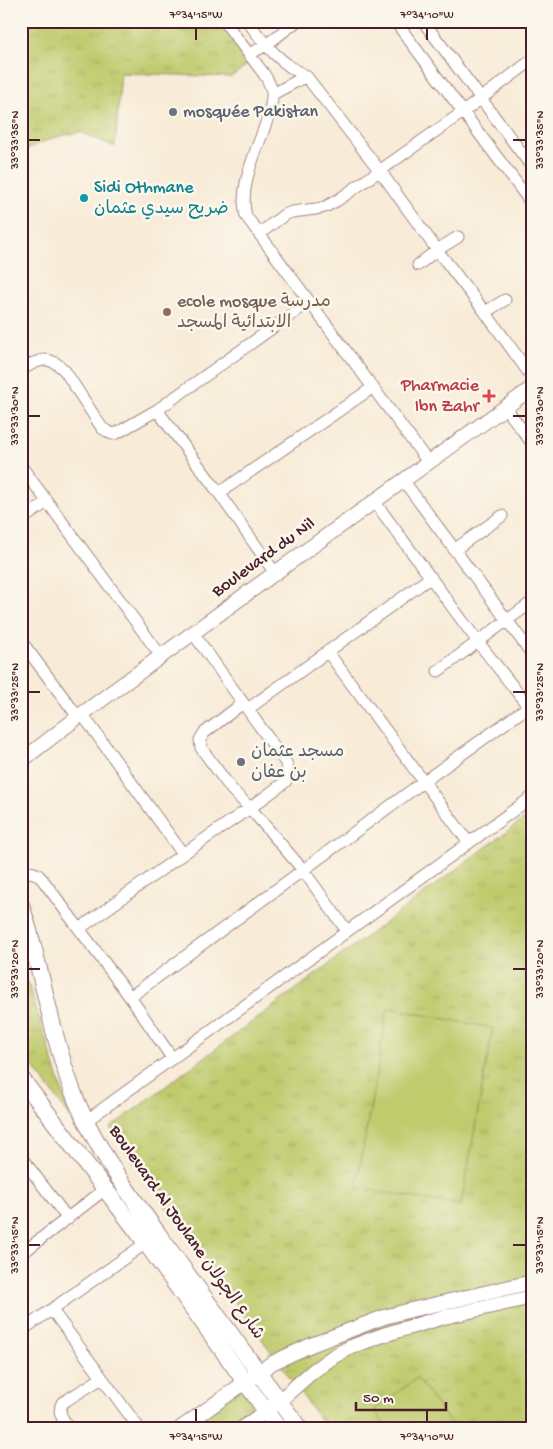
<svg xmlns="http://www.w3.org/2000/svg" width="553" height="1449" font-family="'Gochi Hand','Playpen Sans Arabic',sans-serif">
<defs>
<pattern id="grass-tufts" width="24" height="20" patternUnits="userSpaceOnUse" patternTransform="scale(1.25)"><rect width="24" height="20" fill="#bfcb6d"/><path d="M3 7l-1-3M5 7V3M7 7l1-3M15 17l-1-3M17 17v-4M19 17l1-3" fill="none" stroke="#a6ae5f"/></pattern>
</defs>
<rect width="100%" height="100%" fill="#fbf7ec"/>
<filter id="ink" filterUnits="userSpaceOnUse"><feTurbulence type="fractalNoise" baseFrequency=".02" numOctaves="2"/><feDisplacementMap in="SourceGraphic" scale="10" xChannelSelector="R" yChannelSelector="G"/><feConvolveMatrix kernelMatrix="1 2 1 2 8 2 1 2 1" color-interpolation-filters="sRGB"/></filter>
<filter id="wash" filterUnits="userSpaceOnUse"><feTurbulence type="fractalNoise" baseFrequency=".0096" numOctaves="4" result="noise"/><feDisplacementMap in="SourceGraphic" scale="20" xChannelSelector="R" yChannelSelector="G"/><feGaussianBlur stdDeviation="1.12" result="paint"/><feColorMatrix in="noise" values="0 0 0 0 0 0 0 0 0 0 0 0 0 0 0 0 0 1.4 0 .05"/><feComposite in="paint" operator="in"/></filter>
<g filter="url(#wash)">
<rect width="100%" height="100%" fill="#f8ebd7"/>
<!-- grass -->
<path fill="url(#grass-tufts)" stroke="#84754c" d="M 21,21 L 227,21 L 255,59 L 231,77 L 121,73 L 115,147 L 80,132 L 52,138 L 21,152 Z
M 532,813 L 532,1428 L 326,1428 L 110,1128 Z
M 21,961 L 71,1118 L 21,1050 Z
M 245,1382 L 267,1411 L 243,1428 L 181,1428 Z"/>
<!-- pitch -->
<path fill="#bfcb6d" stroke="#84754c" d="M 388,1008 L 493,1028 L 461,1205 L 356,1188 Z
M 417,1378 L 454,1428 L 388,1428 L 374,1410 Z"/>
</g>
<g filter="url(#ink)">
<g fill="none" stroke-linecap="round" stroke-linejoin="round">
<defs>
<path id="minor" d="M 224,21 L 264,74 C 268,80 271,86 272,92 C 273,101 269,114 266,123 C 257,150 238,187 246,216 L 428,462
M 395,21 L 532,204
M 423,21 L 532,167
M 249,23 C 265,45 281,64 306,76 L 380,171 L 437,250 L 485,312 L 532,377
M 250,54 L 266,45 L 297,21
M 273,94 L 306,76
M 259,234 L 284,215 L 292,212 L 316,209 L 325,207 L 338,200 L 463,112 L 532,60
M 418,265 L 437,250 L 458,237
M 485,312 L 505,300
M 21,370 C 39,359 49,354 65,371 L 102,428 L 112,434 L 117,433 L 157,410 L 309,302
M 505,407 L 532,443
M 157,410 L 219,493 L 275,573
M 21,466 L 161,656
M 403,480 L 532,654
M 219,493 L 372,388
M 374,501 L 478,642 L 532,711
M 21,520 L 47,502
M 454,550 L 502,516
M 21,641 L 78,717
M 327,651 L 469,843
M 438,671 L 532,602
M 243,703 L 204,733 L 200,740 L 201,748 L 232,790 L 250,808 L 303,870 L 347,931
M 248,709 L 431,577
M 82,714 L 183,854
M 21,873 C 31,871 36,872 42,879 L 130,997 L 172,1058
M 79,929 L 183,854 L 250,808 L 285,782 C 290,775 288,770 286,763 L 193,633
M 130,997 L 423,782 L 532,704
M 86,1121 L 532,797
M 21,1157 L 68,1219
M 21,1254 L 104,1190
M 52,1310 L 139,1428
M 21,1331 L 146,1243
M 69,1428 C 63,1419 57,1413 62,1403 L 102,1378"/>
<path id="tertiary" d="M 21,761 L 82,714 L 275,573 L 532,388
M 181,1428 L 272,1363 L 311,1345 L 384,1317 L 411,1310 L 532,1282
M 243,1428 L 279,1401 L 312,1372 L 334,1356 L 351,1347 L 383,1335 L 444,1317 L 532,1297"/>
<path id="secondary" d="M 21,905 C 43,970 51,1039 77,1102 C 101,1158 139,1207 174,1256 C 216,1313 257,1371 299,1428
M 21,1078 L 146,1243 L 278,1428"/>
</defs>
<!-- minor casing -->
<use href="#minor" stroke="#a18581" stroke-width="13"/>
<!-- tertiary casing -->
<use href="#tertiary" stroke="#a18581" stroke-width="16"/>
<!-- secondary casing -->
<use href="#secondary" stroke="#a18581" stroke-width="18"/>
<!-- minor -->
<use href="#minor" stroke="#fff" stroke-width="11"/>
<!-- tertiary -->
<use href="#tertiary" stroke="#fff" stroke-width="14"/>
<!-- secondary -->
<use href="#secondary" stroke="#fff" stroke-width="16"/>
</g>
</g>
<!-- ticks -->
<path fill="none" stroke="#4a1f2b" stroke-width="2" d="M 196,28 L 196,40M 427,28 L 427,40M 28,140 L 40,140M 513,140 L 526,140M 28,416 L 40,416M 513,416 L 526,416M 28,692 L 40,692M 513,692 L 526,692M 28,969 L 40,969M 513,969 L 526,969M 28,1245 L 40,1245M 513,1245 L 526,1245M 196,1409 L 196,1422M 427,1409 L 427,1422"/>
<!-- markers -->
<g fill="#6b7280" stroke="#fbf7ec" stroke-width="2">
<circle cx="173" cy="112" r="5"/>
<circle cx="241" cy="762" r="5"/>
</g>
<circle fill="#0f9aa8" stroke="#fbf7ec" stroke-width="2" cx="84" cy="198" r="5"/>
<circle fill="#8d6e63" stroke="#fbf7ec" stroke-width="2" cx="167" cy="312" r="5"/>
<path fill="#e0444e" stroke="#fbf7ec" stroke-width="2" d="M486.5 388.5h5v5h5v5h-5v5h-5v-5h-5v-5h5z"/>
<g text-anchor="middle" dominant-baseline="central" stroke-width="5" stroke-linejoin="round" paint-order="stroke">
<!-- worship labels -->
<g font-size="18" fill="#5b616d" stroke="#fbf7ec" text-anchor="start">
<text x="183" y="112">mosquée Pakistan</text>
<text x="251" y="752">مسجد عثمان<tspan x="251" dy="21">بن عفان</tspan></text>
</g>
<!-- culture labels -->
<g font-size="18" fill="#0d838f" stroke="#fbf7ec" text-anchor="start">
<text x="94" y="188">Sidi Othmane<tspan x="94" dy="21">ضريح سيدي عثمان</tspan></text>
</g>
<!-- education labels -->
<g font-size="18" fill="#785e54" stroke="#fbf7ec" text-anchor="start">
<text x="177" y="302">ecole mosque مدرسة<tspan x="177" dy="21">الابتدائية المسجد</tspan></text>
</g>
<!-- health labels -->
<g font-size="18" fill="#be3a42" stroke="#fbf7ec" text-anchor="end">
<text x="479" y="386">Pharmacie<tspan x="479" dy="21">Ibn Zahr</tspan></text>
</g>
<!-- street labels -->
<g font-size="18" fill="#4a1f2b" stroke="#fbf7ec">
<text transform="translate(264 558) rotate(-36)">Boulevard du Nil</text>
<text transform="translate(186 1233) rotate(55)">Boulevard Al Joulane شارع الجولان</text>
</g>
</g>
<!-- margin -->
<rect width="553" height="1449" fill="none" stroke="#fbf7ec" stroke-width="55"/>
<!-- scale -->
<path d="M356 1402v8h90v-8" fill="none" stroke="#4a1f2b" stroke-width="2.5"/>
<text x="363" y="1402" font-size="15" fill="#4a1f2b" stroke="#fbf7ec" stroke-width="4" paint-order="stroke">50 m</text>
<rect x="28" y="28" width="498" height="1394" fill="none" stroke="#4a1f2b" stroke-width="2"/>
<g font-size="12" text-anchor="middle" fill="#4a1f2b">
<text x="196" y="18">7°34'15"W</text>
<text x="427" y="18">7°34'10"W</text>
<text transform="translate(14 140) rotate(-90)" y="4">33°33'35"N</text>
<text transform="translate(539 140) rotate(-90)" y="4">33°33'35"N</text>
<text transform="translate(14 416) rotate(-90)" y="4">33°33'30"N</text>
<text transform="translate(539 416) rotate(-90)" y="4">33°33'30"N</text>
<text transform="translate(14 692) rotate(-90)" y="4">33°33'25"N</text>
<text transform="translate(539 692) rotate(-90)" y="4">33°33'25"N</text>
<text transform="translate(14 969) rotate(-90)" y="4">33°33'20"N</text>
<text transform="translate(539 969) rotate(-90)" y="4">33°33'20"N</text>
<text transform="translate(14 1245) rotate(-90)" y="4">33°33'15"N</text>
<text transform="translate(539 1245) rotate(-90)" y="4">33°33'15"N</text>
<text x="196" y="1440">7°34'15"W</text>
<text x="427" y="1440">7°34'10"W</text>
</g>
</svg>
